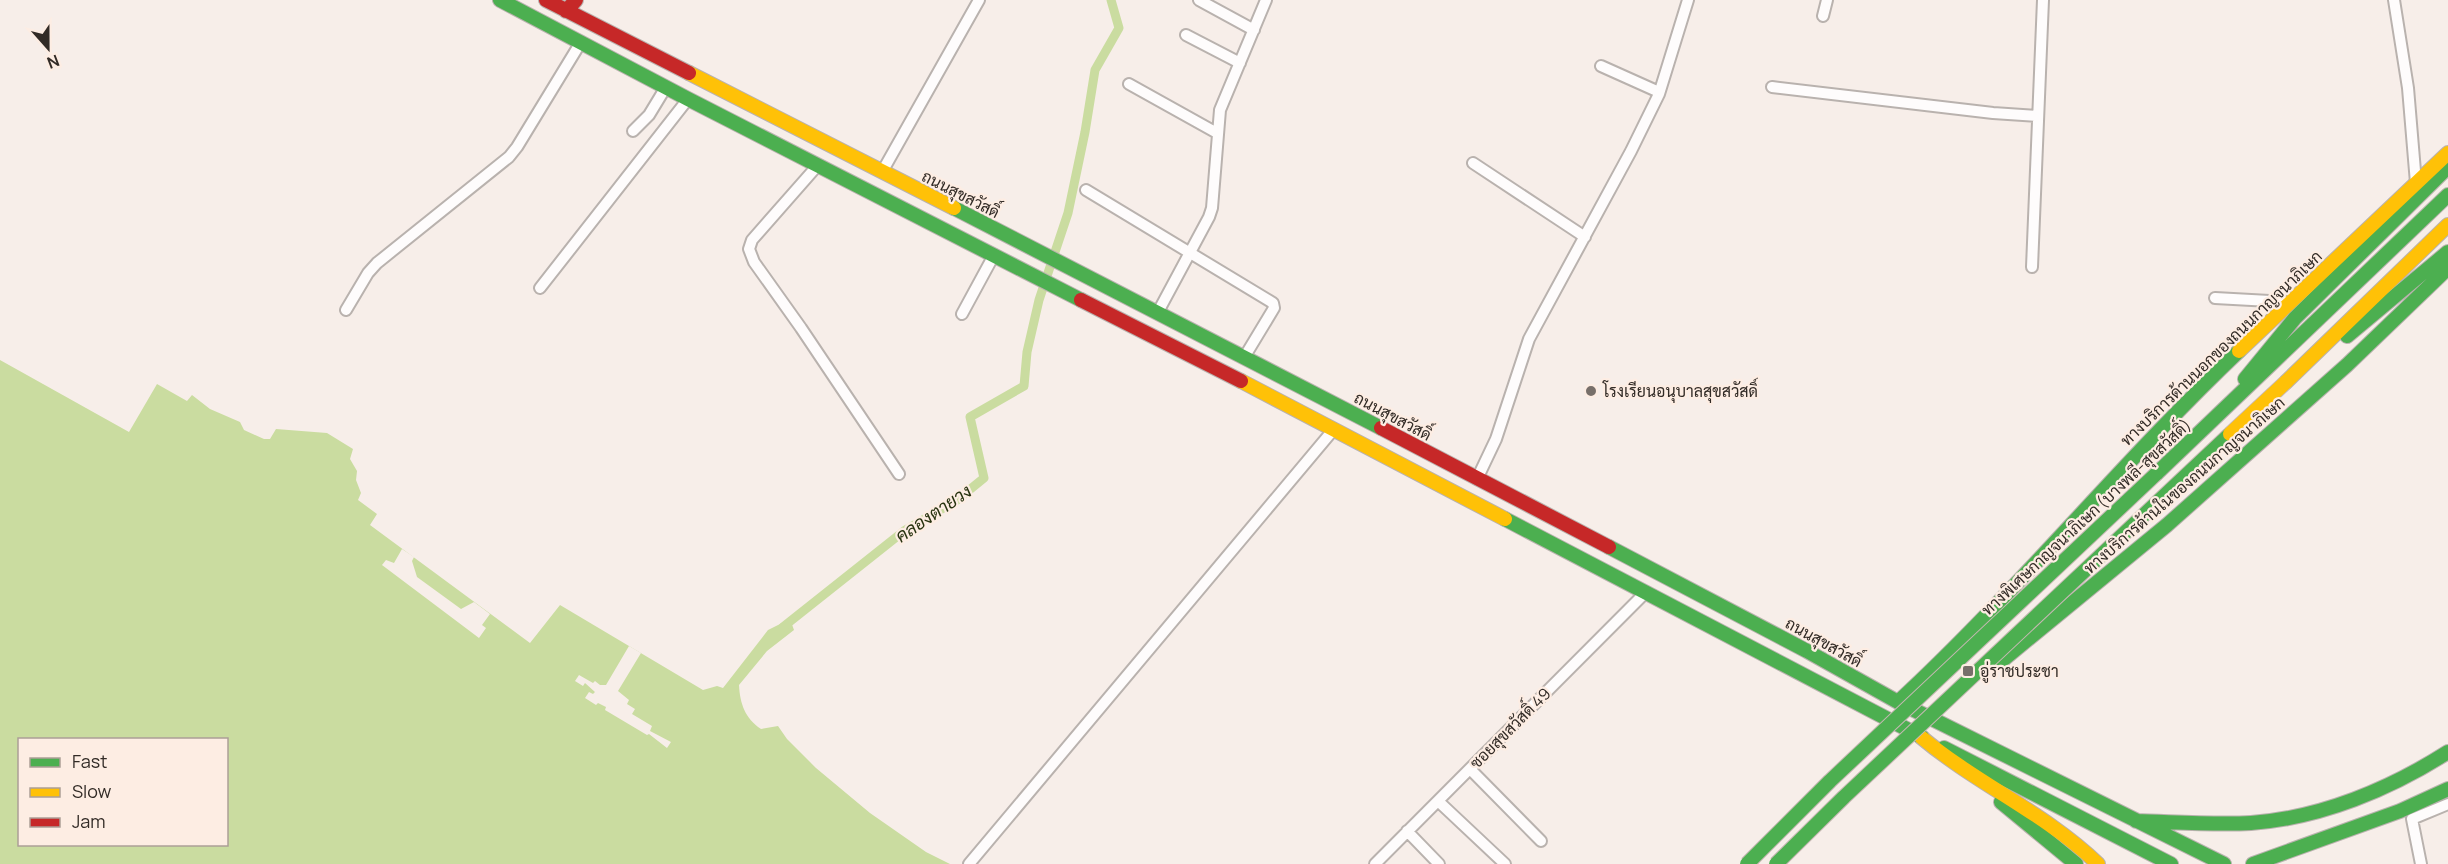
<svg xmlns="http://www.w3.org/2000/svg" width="2448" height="864" font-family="Manrope,Sarabun,sans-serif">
<rect width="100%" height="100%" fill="#f7eee9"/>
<!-- water -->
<path fill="#cadca0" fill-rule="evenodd" d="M 0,360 L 129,432 L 157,384 L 187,401 L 192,395 L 210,409 L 240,422 L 244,430 L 264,439 L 270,439 L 276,429 L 327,433 L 353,449 L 350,459 L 357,471 L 356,480 L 361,493 L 358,500 L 377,514 L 370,525 L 530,643 L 560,605 L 703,690 L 717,686 L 723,688 L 768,630 L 790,619 L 794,630 L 767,651 L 739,685 C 740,704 745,718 761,729 L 778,726 L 787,739 L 816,768 L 870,813 L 926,852 L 950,864 L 0,864 ZM 20,740 L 226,740 L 226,844 L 20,844 Z"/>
<!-- pier -->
<path fill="#f7eee9" d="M 402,549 L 414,557 L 412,561 L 417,577 L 461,609 L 474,602 L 490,614 L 482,625 L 486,628 L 479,638 L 382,565 L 386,560 L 394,563 Z
M 629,646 L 641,653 L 618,691 L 629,700 L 627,704 L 635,709 L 632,714 L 652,726 L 650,731 L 671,742 L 667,748 L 649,734 L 647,735 L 605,710 L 606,707 L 598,703 L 596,705 L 585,698 L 589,692 L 593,694 L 595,692 L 585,683 L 583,686 L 575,681 L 579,675 L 593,683 L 595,681 L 600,685 L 606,685 Z"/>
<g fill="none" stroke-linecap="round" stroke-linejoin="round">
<!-- canal -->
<path stroke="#cadca0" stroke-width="9" d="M 783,627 L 904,531 L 957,500 L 984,478 L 970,417 L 1024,386 L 1027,352 L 1039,300 L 1068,213 L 1085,132 L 1095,70 L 1119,28 L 1111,0"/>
<defs>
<path id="street" d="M 1199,0 L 1254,30
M 2394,0 L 2408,88 L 2416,183
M 1823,16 L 1827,0
M 1186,35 L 1240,63
M 1601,66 L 1659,92
M 1129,84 L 1217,133
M 1772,87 L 1993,113 L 2038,116
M 633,131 L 649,115 L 666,87
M 1473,163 L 1585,237
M 818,165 L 752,240 L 749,249 L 754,262 L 801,328 L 899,474
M 882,172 L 979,0
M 1086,190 L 1273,303 L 1274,308 L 1245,356
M 2032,267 L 2043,0
M 540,288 L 688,99
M 2215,298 L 2290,302
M 346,310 L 368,273 L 377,263 L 509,157 L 517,147 L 581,42
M 1158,312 L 1209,217 L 1212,208 L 1220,110 L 1266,0
M 962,314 L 994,255
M 1477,479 L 1496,439 L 1529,339 L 1631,151 L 1659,94 L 1688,0
M 1470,769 L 1541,841
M 1438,801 L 1505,864
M 1407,831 L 1439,864
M 969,864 L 1334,429
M 1375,864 L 1646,592
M 2421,864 L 2412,819 L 2448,804"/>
<path id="fast" d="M 500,0 L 688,99 L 1081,300
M 954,208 L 1381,428
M 2347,336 L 2448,252
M 2245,379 L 2295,318 L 2448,167
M 2156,474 L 2448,195
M 1505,519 L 1922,737
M 1609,547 L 1807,651 L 1898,702 L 2224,864
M 1999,663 L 2167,525 L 2347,365 L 2448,268
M 1898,702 C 2018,591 2121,463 2239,351
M 1944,748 L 2171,864
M 2001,802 L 2076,864
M 2136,821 C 2174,822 2213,825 2251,823 C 2321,818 2390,789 2448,752
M 2253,864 L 2400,811 L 2448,789"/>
<path id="slow" d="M 689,73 L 954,208
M 2239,351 L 2448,153
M 1241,381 L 1505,519
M 2286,382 L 2448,225
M 1921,737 C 1977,784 2045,813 2098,864"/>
<path id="jam" d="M 546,0 L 689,73
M 566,11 L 576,0
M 1081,300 L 1241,381
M 1381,428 L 1609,547"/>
</defs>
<!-- street casing -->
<use href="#street" stroke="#b9b2ae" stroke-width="14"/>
<!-- fast casing -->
<use href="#fast" stroke="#b9b2ae" stroke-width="16"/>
<!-- slow casing -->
<use href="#slow" stroke="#b9b2ae" stroke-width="16"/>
<!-- jam casing -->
<use href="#jam" stroke="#b9b2ae" stroke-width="16"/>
<!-- street -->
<use href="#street" stroke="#fefcfc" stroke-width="10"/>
<!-- fast -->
<use href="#fast" stroke="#4caf50" stroke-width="14"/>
<!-- slow -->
<use href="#slow" stroke="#ffc107" stroke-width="14"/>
<!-- jam -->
<use href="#jam" stroke="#c62828" stroke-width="14"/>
<defs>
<path id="fast-bridge" d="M 1747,864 L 1830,781 L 2156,474
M 1776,864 L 1844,797 L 2230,434"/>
<path id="slow-bridge" d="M 2230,434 L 2286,382"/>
</defs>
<!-- fast-bridge casing -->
<use href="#fast-bridge" stroke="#c7b8b4" stroke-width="16" stroke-linecap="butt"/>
<!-- slow-bridge casing -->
<use href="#slow-bridge" stroke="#c7b8b4" stroke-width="16" stroke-linecap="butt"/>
<!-- fast-bridge -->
<use href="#fast-bridge" stroke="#4caf50" stroke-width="14"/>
<!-- slow-bridge -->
<use href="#slow-bridge" stroke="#ffc107" stroke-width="14"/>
</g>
<!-- markers -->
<g fill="#776f6a" stroke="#fdede3" stroke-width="2">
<circle cx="1591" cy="391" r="6"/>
<rect x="1962" y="665" width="12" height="12" rx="3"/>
</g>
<g text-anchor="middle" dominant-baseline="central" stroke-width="4.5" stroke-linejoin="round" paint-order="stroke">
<!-- street labels -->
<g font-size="16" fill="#322b26" stroke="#fdede3">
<text transform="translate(961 194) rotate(27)">ถนนสุขสวัสดิ์</text>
<text transform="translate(2221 348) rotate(-44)">ทางบริการด้านนอกของถนนกาญจนาภิเษก</text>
<text transform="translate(1393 416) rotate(28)">ถนนสุขสวัสดิ์</text>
<text transform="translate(2184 485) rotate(-41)">ทางบริการด้านในของถนนกาญจนาภิเษก</text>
<text transform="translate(2086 517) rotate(-43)">ทางพิเศษกาญจนาภิเษก (บางพลี-สุขสวัสดิ์)</text>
<text transform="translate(1824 642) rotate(29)">ถนนสุขสวัสดิ์</text>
<text transform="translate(1510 728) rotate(-45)">ซอยสุขสวัสดิ์ 49</text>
</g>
<!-- poi labels -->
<g font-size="16" fill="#322b26" stroke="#fdede3" text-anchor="start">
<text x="1603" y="391">โรงเรียนอนุบาลสุขสวัสดิ์</text>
<text x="1980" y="671">อู่ราชประชา</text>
</g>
<!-- water labels -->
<g font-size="18" font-style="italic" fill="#283310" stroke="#fdede3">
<text transform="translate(933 513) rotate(-34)">คลองตายวง</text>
</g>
</g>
<!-- legend -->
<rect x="18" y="738" width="210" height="108" fill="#fdede3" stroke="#ac9f97" stroke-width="1.5"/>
<rect x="30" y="758" width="30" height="9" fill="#4caf50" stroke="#ac9f97" stroke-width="1.5"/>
<text x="72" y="768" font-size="18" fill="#322b26">Fast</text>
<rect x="30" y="788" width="30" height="9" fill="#ffc107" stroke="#ac9f97" stroke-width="1.5"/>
<text x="72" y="798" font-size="18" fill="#322b26">Slow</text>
<rect x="30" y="818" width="30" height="9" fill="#c62828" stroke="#ac9f97" stroke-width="1.5"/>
<text x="72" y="828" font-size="18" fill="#322b26">Jam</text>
<!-- north arrow -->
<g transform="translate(48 48) rotate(159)" stroke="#fdede3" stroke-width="4.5" paint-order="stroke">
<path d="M0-4.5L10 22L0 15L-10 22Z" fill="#322b26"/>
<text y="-9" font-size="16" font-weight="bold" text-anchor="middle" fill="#322b26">N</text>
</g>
</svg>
